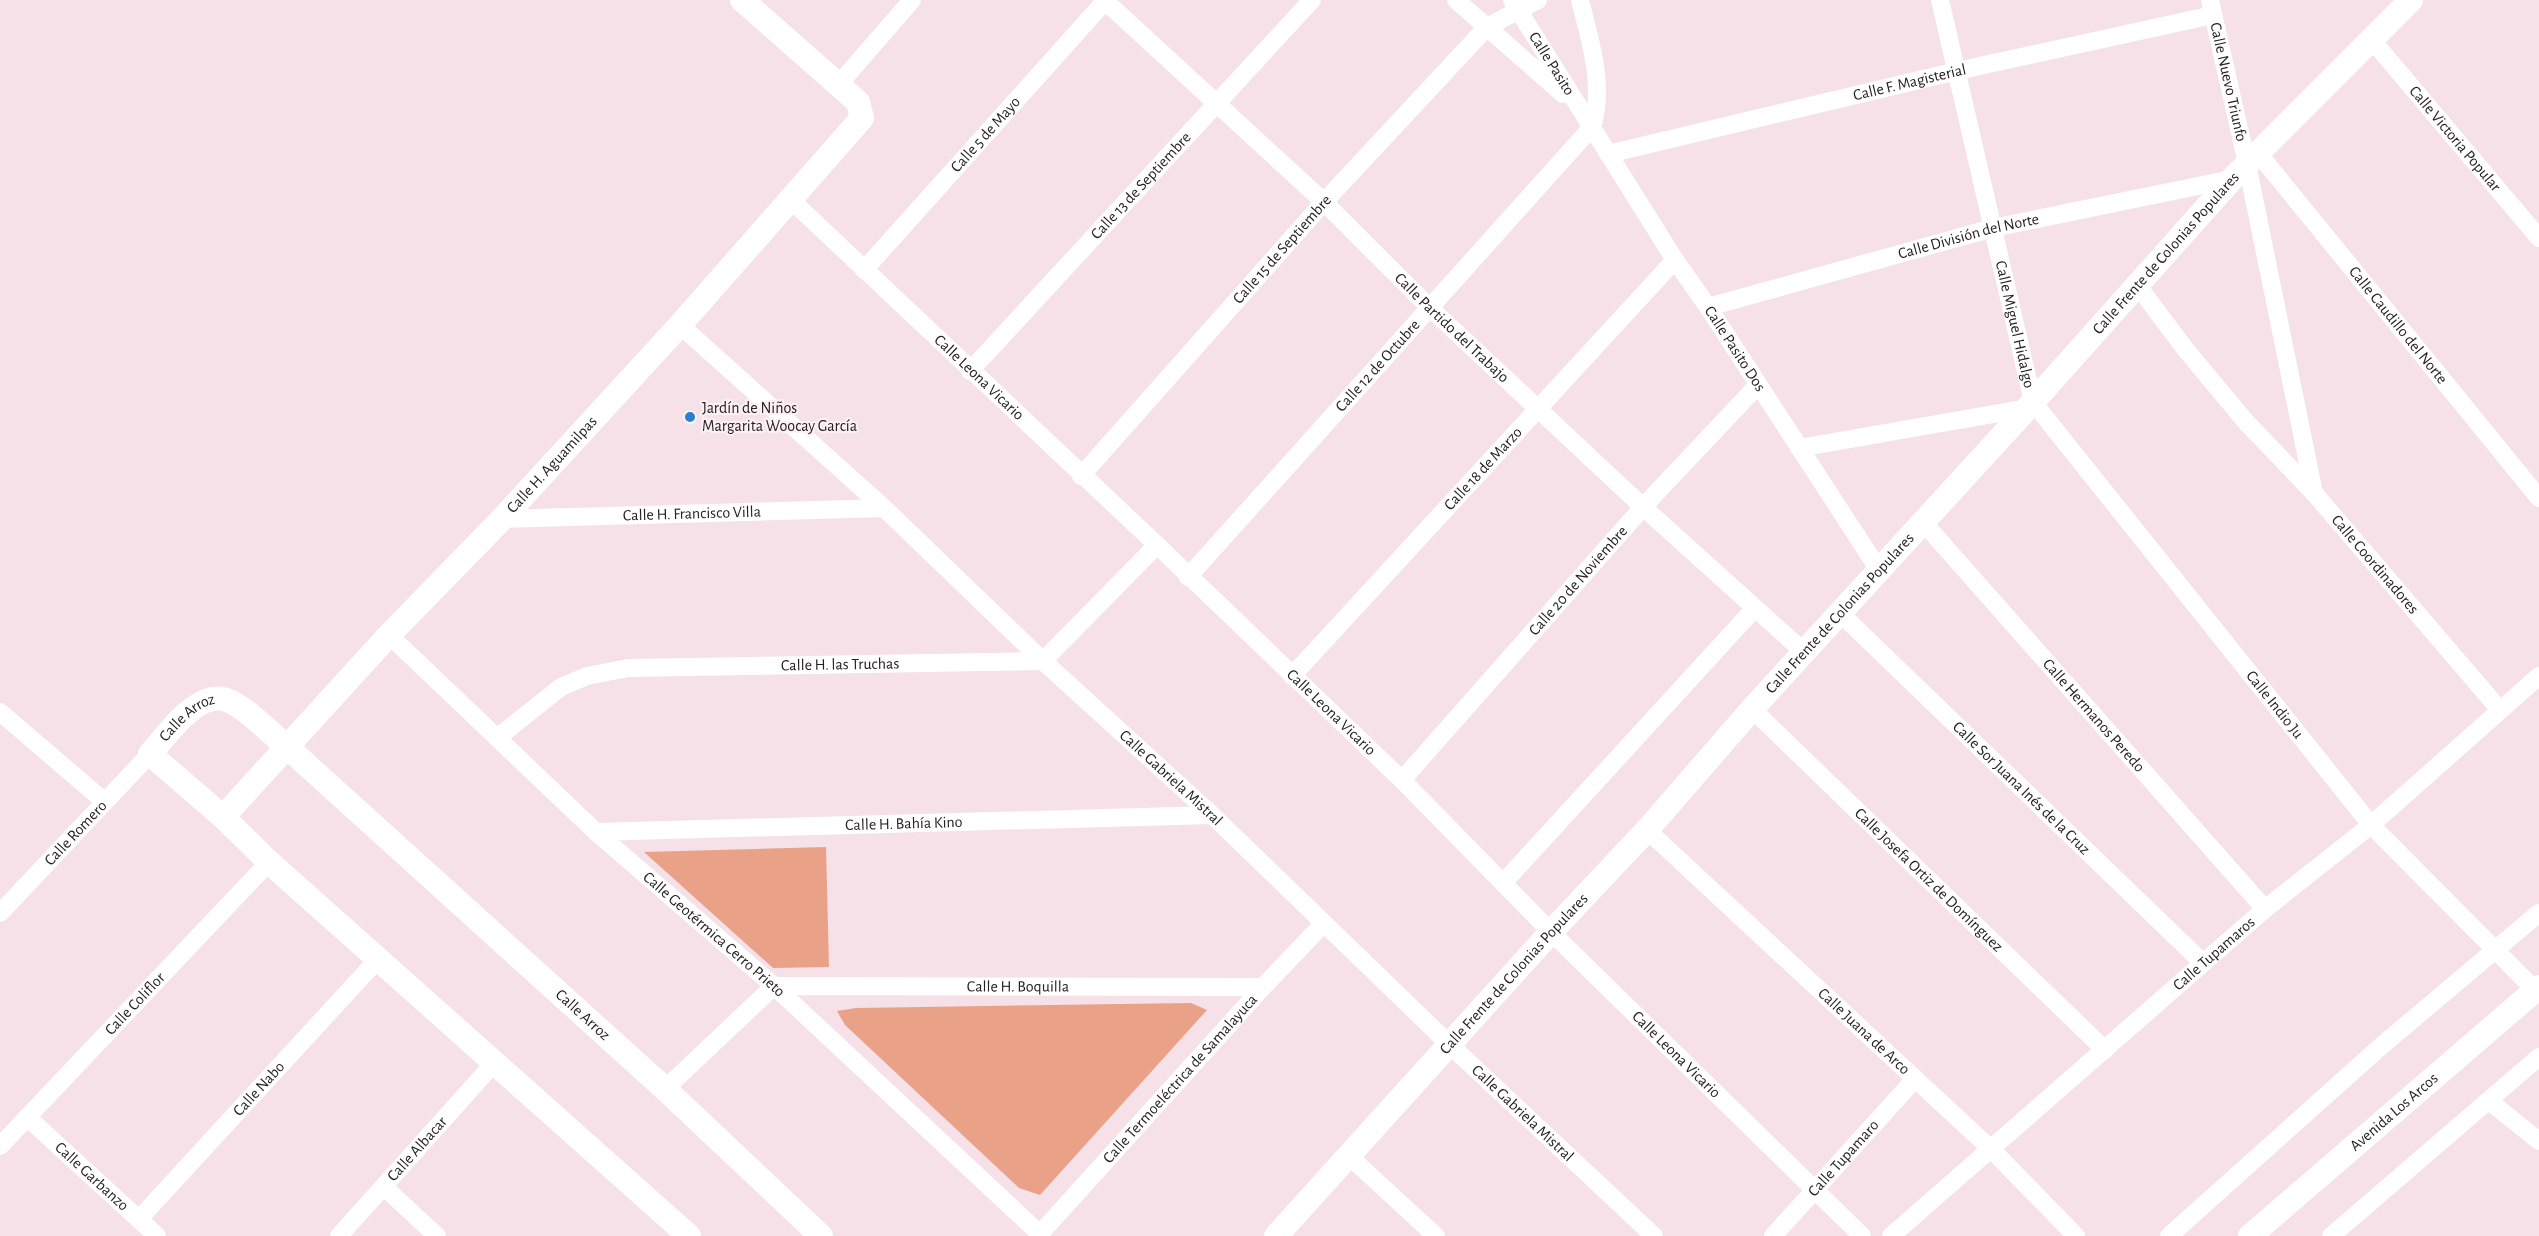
<svg xmlns="http://www.w3.org/2000/svg" width="2539" height="1236" font-family="'Alegreya Sans',sans-serif">
<rect width="100%" height="100%" fill="#f5e1e7"/>
<!-- green -->
<path fill="#e9a288" d="M 826,847 L 829,967 L 773,968 L 644,852 Z
M 1191,1003 L 1207,1010 L 1040,1195 L 1019,1188 L 845,1025 L 837,1011 L 856,1008 Z"/>
<g fill="none" stroke-linecap="round" stroke-linejoin="round">
<!-- street -->
<g stroke="#fff" stroke-width="18">
<path id="s1" d="M 1104,0 L 1324,202 L 1429,307 L 1643,507 L 1804,652"/>
<path d="M 1456,0 L 1563,94"/>
<path id="s2" d="M 1512,0 L 1675,260 L 1708,307 L 1879,570"/>
<path id="s3" d="M 1940,0 L 2033,402 L 2371,825 L 2535,990"/>
<path id="s4" d="M 2210,0 L 2247,164 L 2314,493"/>
<path id="s5" d="M 2372,40 L 2539,238"/>
<path d="M 839,84 L 912,0"/>
<path id="s6" d="M 2258,153 L 2539,498"/>
<path id="s7" d="M 1608,154 L 1957,71 L 2213,15"/>
<path id="s8" d="M 790,199 L 1157,545 L 1402,780 L 1551,932 L 1862,1236"/>
<path id="s9" d="M 864,270 L 1106,0"/>
<path id="s10" d="M 2138,286 L 2186,350 L 2246,422 L 2314,493 L 2500,710"/>
<path id="s11" d="M 1708,307 L 1993,228 L 2232,179"/>
<path id="s12" d="M 680,325 L 884,508 L 1043,661 L 1212,815 L 1450,1045 L 1654,1236"/>
<path id="s13" d="M 970,371 L 1312,0"/>
<path d="M 1799,448 L 2028,408"/>
<path id="s14" d="M 1081,476 L 1324,202 L 1487,27 L 1538,0"/>
<path id="s15" d="M 502,519 L 884,508"/>
<path id="s16" d="M 1923,522 L 2265,909"/>
<path id="s17" d="M 1188,577 L 1592,127 C 1605,85 1590,41 1580,0"/>
<path id="s18" d="M 1840,613 L 2203,963"/>
<path id="s19" d="M 389,635 L 596,832 L 774,986 L 1040,1234"/>
<path id="s20" d="M 1292,676 L 1675,260"/>
<path id="s21" d="M 1752,709 L 2105,1050"/>
<path d="M 0,712 L 105,802"/>
<path id="s22" d="M 497,738 L 561,687 L 587,676 L 628,668 L 1043,661 L 1157,545"/>
<path id="s23" d="M 1402,780 L 1643,507 L 1758,385"/>
<path id="s24" d="M 1647,830 L 1992,1150 L 2076,1236"/>
<path id="s25" d="M 596,832 L 1212,815"/>
<path d="M 1503,883 L 1755,608"/>
<path id="s26" d="M 0,913 L 150,754"/>
<path id="s27" d="M 665,1089 L 774,986 L 1263,987"/>
<path d="M 2489,1101 L 2539,1141"/>
<path id="s28" d="M 27,1117 L 157,1236"/>
<path id="s29" d="M 0,1146 L 269,862"/>
<path d="M 1349,1156 L 1436,1236"/>
<path d="M 384,1187 L 437,1236"/>
<path id="s30" d="M 139,1219 L 379,958"/>
<path id="s31" d="M 339,1236 L 495,1062"/>
<path id="s32" d="M 1038,1236 L 1263,987 L 1324,923"/>
<path id="s33" d="M 1773,1236 L 1914,1080"/>
<path id="s34" d="M 1891,1236 L 2265,909 L 2371,825 L 2539,676"/>
<path d="M 2169,1236 L 2379,1048 L 2539,913"/>
<path d="M 2331,1236 L 2539,1057"/>
</g>
<!-- secondary -->
<g stroke="#fff" stroke-width="24">
<path id="s35" d="M 223,817 L 389,635 L 502,519 L 680,325 L 862,118 L 858,102 L 742,0"/>
<path id="s36" d="M 689,1236 L 269,862 L 223,817 L 150,754 C 167,735 199,687 229,701 C 248,709 270,733 287,747 L 665,1089 L 821,1236"/>
<path id="s37" d="M 1276,1236 L 1551,932 L 1647,830 L 1752,709 L 2033,402 L 2232,179 L 2411,0"/>
<path id="s38" d="M 2250,1236 L 2539,987"/>
</g>
</g>
<!-- markers -->
<circle fill="#2781ce" stroke="#fdf0f4" stroke-width="2" cx="690" cy="417" r="6"/>
<g text-anchor="middle" dominant-baseline="central" stroke-width="4.5" stroke-linejoin="round" paint-order="stroke">
<!-- street labels -->
<g font-size="16" fill="#272022" stroke="#fdf0f4">
<text stroke="none"><textPath href="#s2" startOffset="75">Calle Pasito</textPath></text>
<text stroke="none"><textPath href="#s7" startOffset="310">Calle F. Magisterial</textPath></text>
<text stroke="none"><textPath href="#s4" startOffset="84">Calle Nuevo Triunfo</textPath></text>
<text stroke="none"><textPath href="#s9" startOffset="182">Calle 5 de Mayo</textPath></text>
<text stroke="none"><textPath href="#s5" startOffset="129">Calle Victoria Popular</textPath></text>
<text stroke="none"><textPath href="#s13" startOffset="252">Calle 13 de Septiembre</textPath></text>
<text stroke="none"><textPath href="#s11" startOffset="270">Calle División del Norte</textPath></text>
<text stroke="none"><textPath href="#s14" startOffset="303">Calle 15 de Septiembre</textPath></text>
<text stroke="none"><textPath href="#s37" startOffset="1326">Calle Frente de Colonias Populares</textPath></text>
<text stroke="none"><textPath href="#s3" startOffset="333">Calle Miguel Hidalgo</textPath></text>
<text stroke="none"><textPath href="#s6" startOffset="222">Calle Caudillo del Norte</textPath></text>
<text stroke="none"><textPath href="#s1" startOffset="478">Calle Partido del Trabajo</textPath></text>
<text stroke="none"><textPath href="#s2" startOffset="414">Calle Pasito Dos</textPath></text>
<text stroke="none"><textPath href="#s17" startOffset="284">Calle 12 de Octubre</textPath></text>
<text stroke="none"><textPath href="#s8" startOffset="260">Calle Leona Vicario</textPath></text>
<text stroke="none"><textPath href="#s35" startOffset="482">Calle H. Aguamilpas</textPath></text>
<text stroke="none"><textPath href="#s20" startOffset="282">Calle 18 de Marzo</textPath></text>
<text stroke="none"><textPath href="#s15" startOffset="190">Calle H. Francisco Villa</textPath></text>
<text stroke="none"><textPath href="#s10" startOffset="366">Calle Coordinadores</textPath></text>
<text stroke="none"><textPath href="#s23" startOffset="266">Calle 20 de Noviembre</textPath></text>
<text stroke="none"><textPath href="#s37" startOffset="840">Calle Frente de Colonias Populares</textPath></text>
<text stroke="none"><textPath href="#s22" startOffset="364">Calle H. las Truchas</textPath></text>
<text stroke="none"><textPath href="#s3" startOffset="800">Calle Indio Ju</textPath></text>
<text stroke="none"><textPath href="#s8" startOffset="746">Calle Leona Vicario</textPath></text>
<text stroke="none"><textPath href="#s16" startOffset="258">Calle Hermanos Peredo</textPath></text>
<text stroke="none"><textPath href="#s36" startOffset="776">Calle Arroz</textPath></text>
<text stroke="none"><textPath href="#s12" startOffset="668">Calle Gabriela Mistral</textPath></text>
<text stroke="none"><textPath href="#s18" startOffset="252">Calle Sor Juana Inés de la Cruz</textPath></text>
<text stroke="none"><textPath href="#s25" startOffset="308">Calle H. Bahía Kino</textPath></text>
<text stroke="none"><textPath href="#s26" startOffset="110">Calle Romero</textPath></text>
<text stroke="none"><textPath href="#s21" startOffset="246">Calle Josefa Ortiz de Domínguez</textPath></text>
<text stroke="none"><textPath href="#s19" startOffset="442">Calle Geotérmica Cerro Prieto</textPath></text>
<text stroke="none"><textPath href="#s34" startOffset="429">Calle Tupamaros</textPath></text>
<text stroke="none"><textPath href="#s37" startOffset="354">Calle Frente de Colonias Populares</textPath></text>
<text stroke="none"><textPath href="#s27" startOffset="394">Calle H. Boquilla</textPath></text>
<text stroke="none"><textPath href="#s29" startOffset="196">Calle Coliflor</textPath></text>
<text stroke="none"><textPath href="#s36" startOffset="1298">Calle Arroz</textPath></text>
<text stroke="none"><textPath href="#s24" startOffset="296">Calle Juana de Arco</textPath></text>
<text stroke="none"><textPath href="#s8" startOffset="1232">Calle Leona Vicario</textPath></text>
<text stroke="none"><textPath href="#s32" startOffset="212">Calle Termoeléctrica de Samalayuca</textPath></text>
<text stroke="none"><textPath href="#s30" startOffset="177">Calle Nabo</textPath></text>
<text stroke="none"><textPath href="#s38" startOffset="190">Avenida Los Arcos</textPath></text>
<text stroke="none"><textPath href="#s12" startOffset="1154">Calle Gabriela Mistral</textPath></text>
<text stroke="none"><textPath href="#s31" startOffset="117">Calle Albacar</textPath></text>
<text stroke="none"><textPath href="#s33" startOffset="105">Calle Tupamaro</textPath></text>
<text stroke="none"><textPath href="#s28" startOffset="88">Calle Garbanzo</textPath></text>
</g>
<!-- poi labels -->
<g font-size="16" fill="#272022" stroke="#fdf0f4" text-anchor="start">
<text x="702" y="408">Jardín de Niños<tspan x="702" dy="18">Margarita Woocay García</tspan></text>
</g>
</g>
</svg>
